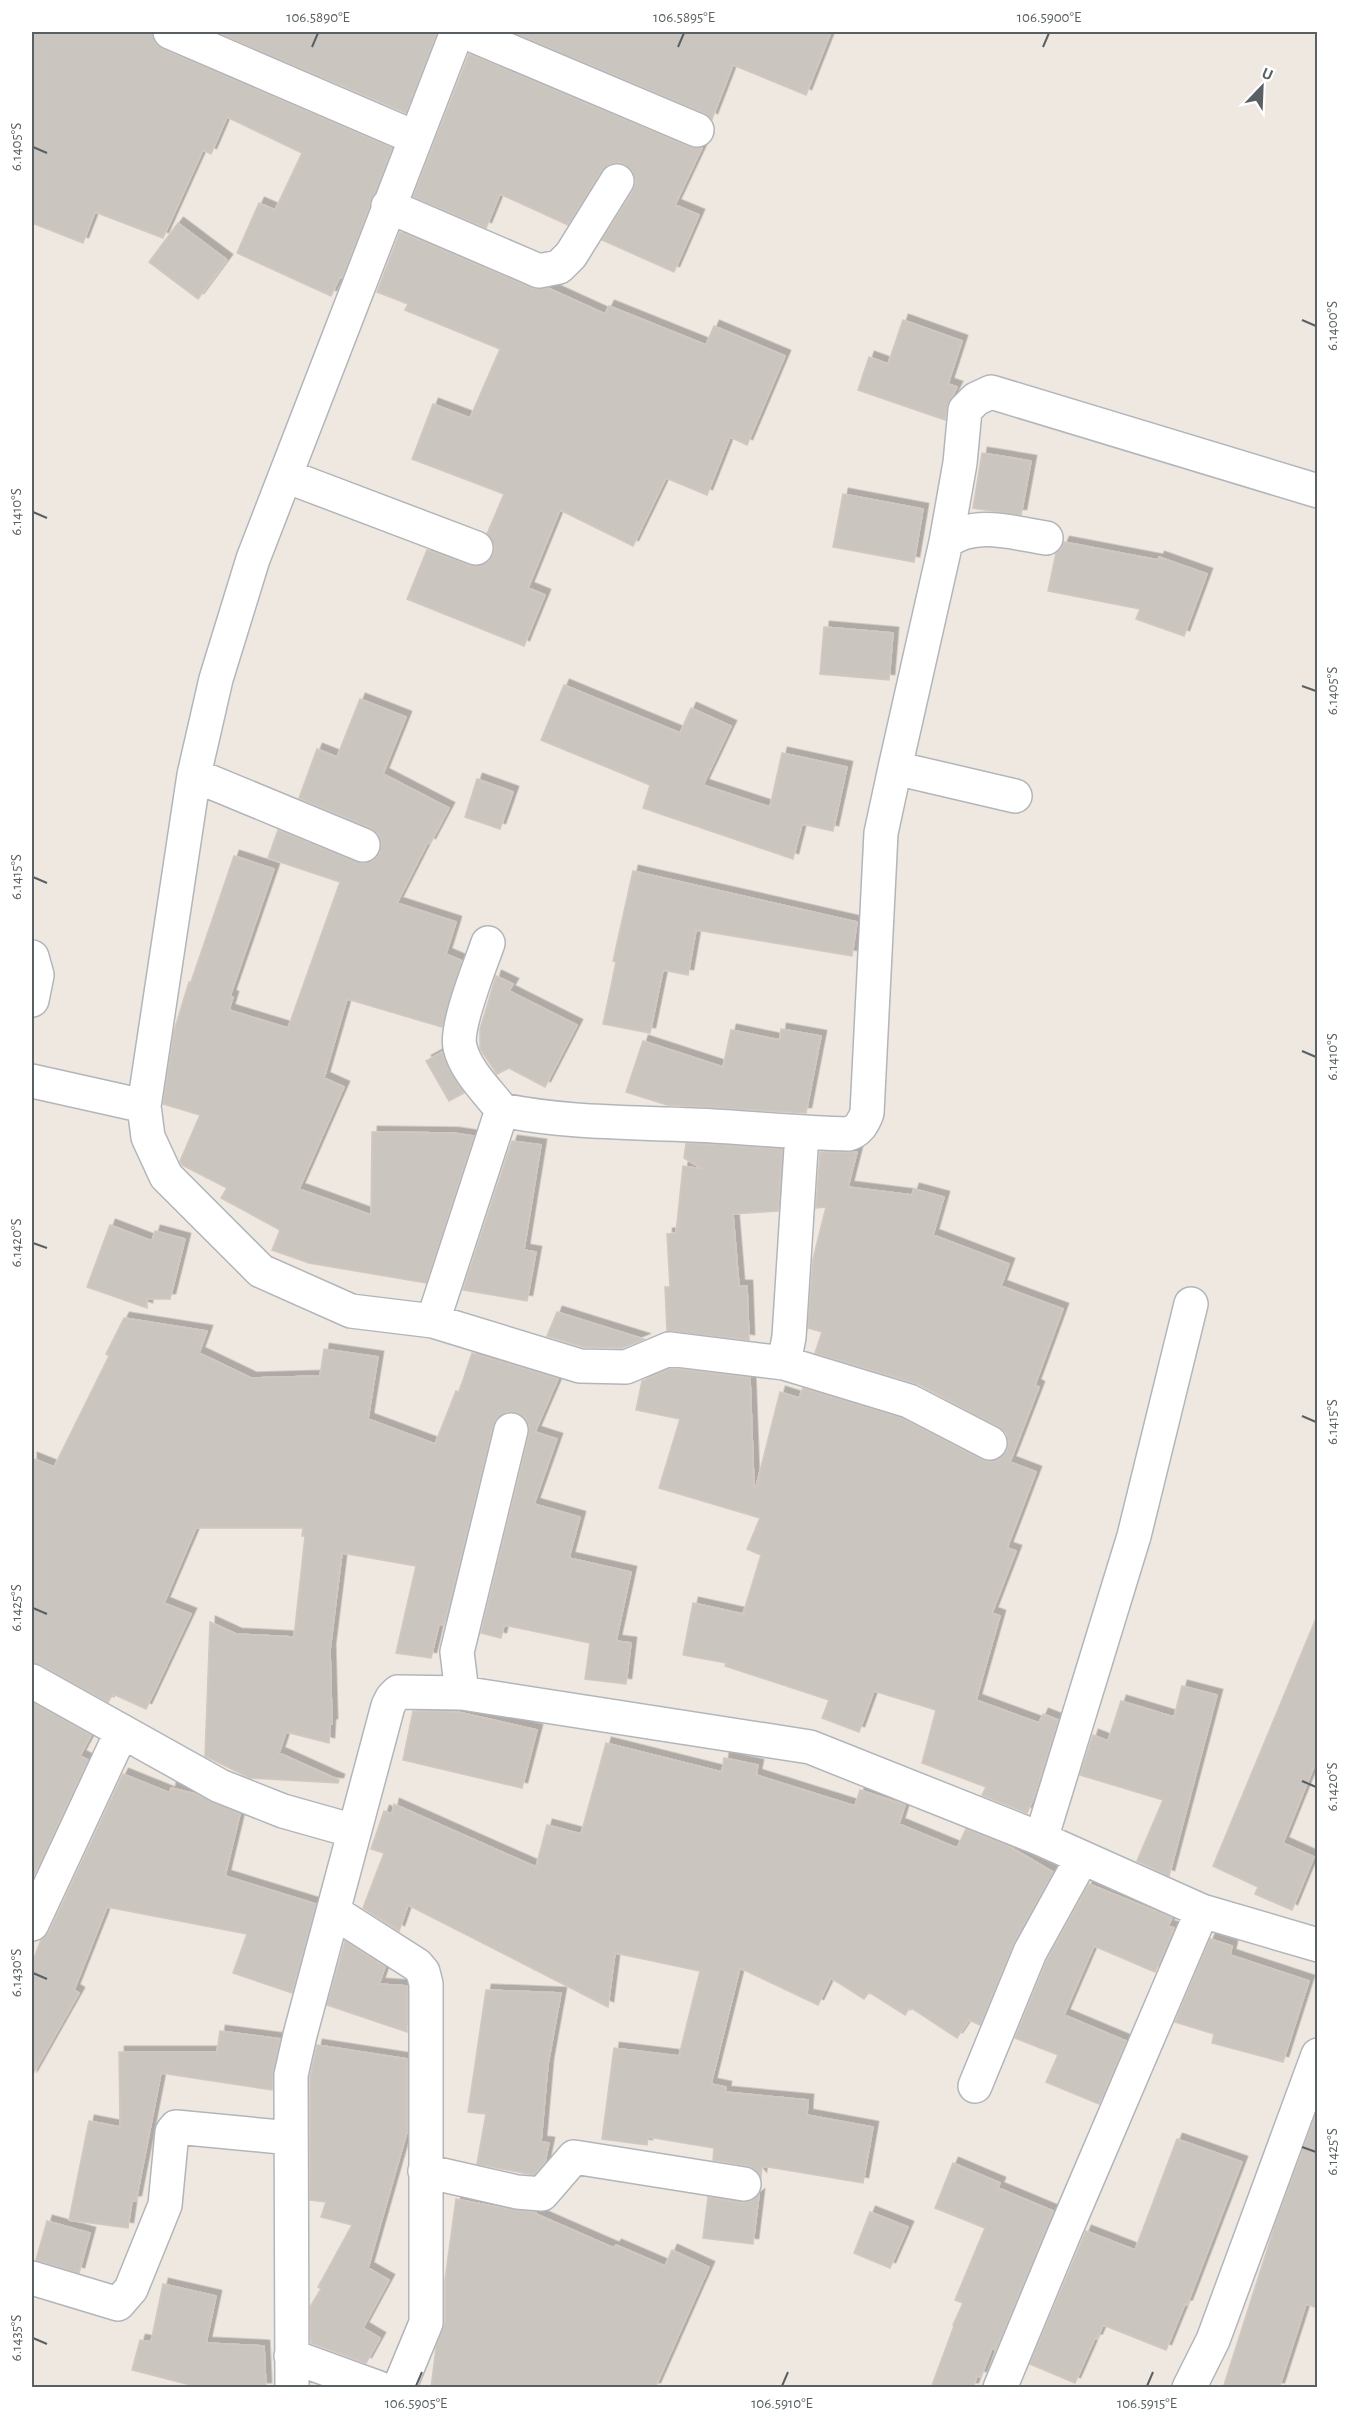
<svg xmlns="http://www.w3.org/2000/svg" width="1349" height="2419" font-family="'Alegreya Sans',sans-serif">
<defs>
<filter id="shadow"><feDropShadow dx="5.5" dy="-5.5" stdDeviation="0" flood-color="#0004"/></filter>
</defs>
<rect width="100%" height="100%" fill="#eee8e1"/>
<!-- building -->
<path fill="#cbc5c0" stroke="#d3c8bf" stroke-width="1.5" filter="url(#shadow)" d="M 32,32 L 152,32 L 155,43 L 163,49 L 392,148 L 342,278 L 340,277 L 331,296 L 237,253 L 259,203 L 275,210 L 302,153 L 227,117 L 211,154 L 203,150 L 163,238 L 95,212 L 83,243 L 32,223 Z
M 216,32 L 437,32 L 406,113 Z
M 512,32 L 831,32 L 806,95 L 733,65 L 712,119 L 704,113 Z
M 469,54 L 690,147 L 702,148 L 675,205 L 699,215 L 674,272 L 602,240 L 633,191 L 636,182 L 633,172 L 626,165 L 618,162 L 609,164 L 601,171 L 568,225 L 500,194 L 486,228 L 413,197 Z
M 178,223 L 227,260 L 198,299 L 149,262 Z
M 400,232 L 532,288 L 548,288 L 605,314 L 609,306 L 706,345 L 714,326 L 785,356 L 747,445 L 730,437 L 707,495 L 666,478 L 633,546 L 560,510 L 528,588 L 545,595 L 524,646 L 407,599 L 427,550 L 470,566 L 480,566 L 488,562 L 493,555 L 495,546 L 487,534 L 504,494 L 412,459 L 433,404 L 470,418 L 500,349 L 405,310 L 408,304 L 377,292 Z
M 903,320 L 962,341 L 948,384 L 957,387 L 947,407 L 945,420 L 858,390 L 869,357 L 888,364 Z
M 982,453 L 1031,461 L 1021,515 L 973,508 Z
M 843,494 L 923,509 L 914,562 L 833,547 Z
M 1064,542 L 1158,560 L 1159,557 L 1207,574 L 1184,636 L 1136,619 L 1140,609 L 1048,591 L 1056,553 L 1061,549 Z
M 824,627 L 893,633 L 889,680 L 820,674 Z
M 564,685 L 680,733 L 691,708 L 731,726 L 703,785 L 770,807 L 782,753 L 847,767 L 833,831 L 802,824 L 793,859 L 643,808 L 650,785 L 541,740 Z
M 360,699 L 406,717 L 383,774 L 449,808 L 430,844 L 428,842 L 397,903 L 456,922 L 446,954 L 462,961 L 442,1027 L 347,999 L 324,1078 L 344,1087 L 299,1189 L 371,1215 L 372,1132 L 453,1133 L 474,1136 L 426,1283 L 309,1263 L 272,1250 L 280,1230 L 221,1198 L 227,1188 L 182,1165 L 180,1161 L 200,1115 L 163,1104 L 174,1031 L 189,982 L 191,982 L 234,856 L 274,869 L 230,996 L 233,997 L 229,1010 L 288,1028 L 340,882 L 268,858 L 278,830 L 356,862 L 366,863 L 374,860 L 380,853 L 381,842 L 378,834 L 371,828 L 299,798 L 317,749 L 337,757 Z
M 477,779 L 513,792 L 500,829 L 465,817 Z
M 633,871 L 857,922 L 852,956 L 696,930 L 688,975 L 663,970 L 650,1033 L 603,1024 L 616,962 L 613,961 Z
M 496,976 L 513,984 L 509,991 L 577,1025 L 545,1087 L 509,1068 L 497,1074 L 480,1049 L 480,1029 Z
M 781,1029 L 821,1036 L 806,1113 L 667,1105 L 626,1092 L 643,1041 L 723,1067 L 731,1030 L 780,1040 Z
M 442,1052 L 450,1072 L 464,1093 L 449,1101 L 426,1061 Z
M 512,1141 L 541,1145 L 524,1250 L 536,1252 L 527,1301 L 463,1290 Z
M 686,1143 L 782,1149 L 778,1211 L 733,1214 L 739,1286 L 747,1286 L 749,1340 L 667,1331 L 665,1287 L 670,1287 L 667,1234 L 676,1233 L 683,1166 L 703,1169 L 684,1158 Z
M 820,1152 L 857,1152 L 848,1187 L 912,1195 L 914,1189 L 944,1197 L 933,1235 L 1009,1264 L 1001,1286 L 1063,1309 L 1035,1385 L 1039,1387 L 1010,1462 L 1036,1472 L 1007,1548 L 1016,1551 L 992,1613 L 1000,1616 L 976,1700 L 1039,1723 L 1043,1714 L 1058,1720 L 1034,1797 L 1027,1813 L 982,1795 L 986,1787 L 922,1763 L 936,1710 L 874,1691 L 859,1732 L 822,1718 L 829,1700 L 725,1666 L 726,1663 L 683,1655 L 693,1603 L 743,1614 L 761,1555 L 747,1549 L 760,1518 L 659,1488 L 680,1419 L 636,1410 L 642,1381 L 672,1368 L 750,1378 L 754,1487 L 756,1487 L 780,1392 L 799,1398 L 803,1388 L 902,1418 L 982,1460 L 991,1462 L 1000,1459 L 1007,1451 L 1009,1442 L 1006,1433 L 999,1427 L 918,1384 L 815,1353 L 822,1332 L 808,1328 L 813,1259 L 826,1207 L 816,1208 Z
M 110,1225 L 152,1241 L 155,1231 L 185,1239 L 170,1299 L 147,1299 L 147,1308 L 87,1287 Z
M 557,1312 L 644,1339 L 622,1348 L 583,1347 L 547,1336 Z
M 124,1318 L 207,1331 L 199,1353 L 251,1378 L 320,1376 L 324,1349 L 378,1357 L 368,1419 L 435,1444 L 456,1391 L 459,1392 L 472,1353 L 558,1379 L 535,1432 L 557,1439 L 534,1504 L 580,1517 L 569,1558 L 631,1572 L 616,1641 L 631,1643 L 626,1684 L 585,1679 L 590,1643 L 504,1625 L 501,1638 L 481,1633 L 529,1434 L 529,1425 L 524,1417 L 515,1412 L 506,1412 L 498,1417 L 493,1426 L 444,1625 L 439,1624 L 431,1658 L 396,1653 L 416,1566 L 342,1553 L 330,1650 L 332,1724 L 330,1724 L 329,1743 L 286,1732 L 279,1753 L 339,1780 L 338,1783 L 250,1778 L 205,1756 L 210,1622 L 236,1634 L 294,1637 L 305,1536 L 302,1536 L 303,1528 L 196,1528 L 164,1603 L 191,1614 L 146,1709 L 113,1694 L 108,1702 L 41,1665 L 32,1662 L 32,1458 L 54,1467 L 109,1356 L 106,1354 Z
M 1317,1616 L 1317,1759 L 1283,1843 L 1314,1857 L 1292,1910 L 1255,1894 L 1258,1887 L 1213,1866 Z
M 1182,1686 L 1217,1695 L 1169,1876 L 1137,1861 L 1163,1800 L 1080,1775 L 1093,1735 L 1108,1741 L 1121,1701 L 1174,1717 Z
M 32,1702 L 91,1735 L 80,1756 L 88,1760 L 34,1875 L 32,1873 Z
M 413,1711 L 458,1712 L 537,1730 L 522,1788 L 403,1760 Z
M 606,1743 L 722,1772 L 724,1758 L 758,1765 L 756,1775 L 855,1806 L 860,1790 L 905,1805 L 899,1824 L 957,1848 L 966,1829 L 1012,1848 L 1053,1872 L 1013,1945 L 980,2025 L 969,2020 L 957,2038 L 910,2007 L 905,2015 L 869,1992 L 864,1999 L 831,1978 L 818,2005 L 740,1968 L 711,2084 L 726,2087 L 725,2092 L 808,2100 L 807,2115 L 873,2127 L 863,2183 L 762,2166 L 761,2177 L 755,2169 L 748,2166 L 713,2160 L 714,2148 L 648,2137 L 647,2145 L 602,2139 L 614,2048 L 679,2056 L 700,1971 L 615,1953 L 608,2007 L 408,1905 L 399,1931 L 363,1908 L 384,1853 L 371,1849 L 384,1811 L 392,1814 L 394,1804 L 536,1867 L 547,1825 L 581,1834 Z
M 123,1774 L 170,1793 L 171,1788 L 196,1794 L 240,1814 L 225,1876 L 316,1904 L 292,1993 L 233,1973 L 247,1934 L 107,1907 L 74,1990 L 79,1993 L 32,2076 L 32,1963 L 41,1940 L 49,1932 Z
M 1089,1884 L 1172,1918 L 1168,1926 L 1174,1928 L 1155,1972 L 1094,1946 L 1064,2015 L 1126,2041 L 1099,2104 L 1046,2082 L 1058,2055 L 1015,2038 L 1047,1960 Z
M 1210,1939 L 1232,1946 L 1230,1955 L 1309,1981 L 1283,2062 L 1212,2043 L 1214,2034 L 1175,2022 Z
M 345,1941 L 385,1967 L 379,1984 L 407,1986 L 407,2032 L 327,2005 Z
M 486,1990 L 561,1993 L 548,2064 L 541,2142 L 549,2143 L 545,2162 L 534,2175 L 477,2164 L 486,2114 L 468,2112 Z
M 220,2031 L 280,2039 L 273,2071 L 272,2090 L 161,2073 L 136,2201 L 132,2201 L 128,2228 L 69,2220 L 89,2121 L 120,2127 L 119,2052 L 217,2052 Z
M 317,2045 L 407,2059 L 407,2132 L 368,2268 L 389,2280 L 363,2328 L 380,2338 L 366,2363 L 311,2343 L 310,2307 L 321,2289 L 318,2287 L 352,2225 L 321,2217 L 326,2202 L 310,2200 L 310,2077 Z
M 1315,2117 L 1317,2117 L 1317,2308 L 1306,2304 L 1279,2388 L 1223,2388 L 1277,2219 Z
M 1177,2139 L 1242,2162 L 1187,2305 L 1185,2304 L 1166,2350 L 1103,2325 L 1097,2339 L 1095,2338 L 1075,2383 L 1030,2364 L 1086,2231 L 1135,2250 Z
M 953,2163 L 1000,2183 L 998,2188 L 1053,2211 L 996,2350 L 992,2348 L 981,2377 L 977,2376 L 973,2388 L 931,2388 L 954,2326 L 953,2325 L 963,2303 L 955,2300 L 985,2228 L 935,2208 Z
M 759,2195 L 753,2244 L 703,2238 L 708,2197 L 742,2203 L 751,2201 Z
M 456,2199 L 513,2210 L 536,2212 L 536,2214 L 614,2248 L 616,2245 L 665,2266 L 672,2250 L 709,2267 L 655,2388 L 431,2388 L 436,2348 L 445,2323 L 445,2280 Z
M 870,2212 L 908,2227 L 890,2268 L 854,2253 Z
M 47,2221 L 90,2233 L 79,2273 L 36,2260 Z
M 163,2284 L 216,2296 L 206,2343 L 264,2346 L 266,2388 L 202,2388 L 132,2370 L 140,2340 L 151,2342 Z"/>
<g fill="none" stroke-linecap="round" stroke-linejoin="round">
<defs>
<path id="minor" d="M 170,32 L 416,138
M 465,32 L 697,130
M 388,206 L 539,271 L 559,267 L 571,255 L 617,181
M 286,476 L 476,548
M 946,542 L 960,463 L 965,410 L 976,399 L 991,392 L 1318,491
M 895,768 L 946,542 C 975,520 1013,533 1046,538
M 194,775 L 363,845
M 488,943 C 480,966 455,1027 460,1047 C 465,1070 488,1092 502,1110 C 564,1123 629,1122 693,1125 C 745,1127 796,1133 848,1134 C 859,1131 863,1123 867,1113 L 881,833 L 895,768 L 1015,796
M 32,957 L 37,975 L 32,1000
M 32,1081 L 144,1106 L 148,1137 L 166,1176 L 261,1271 L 351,1311 L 433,1321 L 580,1366 L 626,1367 L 669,1349 L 784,1363 L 909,1401 L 990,1443
M 144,1106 L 194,775 L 216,679 L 253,559 L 457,32
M 433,1321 L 502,1110
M 784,1363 L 789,1337 L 802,1133
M 32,1681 L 220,1786 L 283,1811 L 354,1831
M 462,1693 L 457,1652 L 511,1430
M 1041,1839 L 1134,1536 L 1191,1304
M 334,1912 L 417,1965 L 423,1972 L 426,1984 L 426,2323 L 399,2388
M 32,1924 L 122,1731
M 975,2086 L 1030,1952 L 1082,1858
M 425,2171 L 517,2192 L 542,2194 L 574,2157 L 744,2184
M 32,2278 L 118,2304 L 131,2289 L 165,2205 L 172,2132 L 176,2127 L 291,2138
M 291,2356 L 379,2388
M 292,2388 L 291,2075 L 300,2035 L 388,1706 L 392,1698 L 398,1692 L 462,1693 L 810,1747 L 1041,1839 L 1202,1911 L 1318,1945
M 1000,2388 L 1064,2234 L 1202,1911
M 1189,2388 L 1213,2340 L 1318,2055"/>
</defs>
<!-- minor casing -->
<use href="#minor" stroke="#b2b6ba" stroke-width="36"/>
<!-- minor -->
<use href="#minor" stroke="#fff" stroke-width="33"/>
</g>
<!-- ticks -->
<path fill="none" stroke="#596063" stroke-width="2" d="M 312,47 L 318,33M 678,47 L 684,33M 1043,47 L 1049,33M 33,147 L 47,153M 1302,320 L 1316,326M 33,512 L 47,518M 1302,686 L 1316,691M 33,877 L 47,883M 1302,1051 L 1316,1057M 33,1243 L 47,1248M 1302,1416 L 1316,1422M 33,1608 L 47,1614M 1302,1781 L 1316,1787M 33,1973 L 47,1979M 1302,2147 L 1316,2152M 33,2338 L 47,2344M 416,2386 L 422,2372M 782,2386 L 788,2372M 1147,2386 L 1153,2372"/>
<!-- border -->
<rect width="1349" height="2419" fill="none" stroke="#ffffff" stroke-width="66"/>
<!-- north arrow -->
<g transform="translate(1262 87) rotate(23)" stroke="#ffffff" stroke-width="4.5" paint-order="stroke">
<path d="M0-4.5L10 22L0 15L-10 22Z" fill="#596063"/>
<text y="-9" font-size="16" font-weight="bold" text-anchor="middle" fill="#596063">U</text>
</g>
<rect x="33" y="33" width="1283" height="2353" fill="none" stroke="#596063" stroke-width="2"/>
<g font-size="15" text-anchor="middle" fill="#596063">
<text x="318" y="22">106.5890°E</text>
<text x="684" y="22">106.5895°E</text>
<text x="1049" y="22">106.5900°E</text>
<text transform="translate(16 147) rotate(-90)" y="5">6.1405°S</text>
<text transform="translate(1332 326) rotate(-90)" y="5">6.1400°S</text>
<text transform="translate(16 512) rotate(-90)" y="5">6.1410°S</text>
<text transform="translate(1332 691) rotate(-90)" y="5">6.1405°S</text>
<text transform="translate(16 877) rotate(-90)" y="5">6.1415°S</text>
<text transform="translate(1332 1057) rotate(-90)" y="5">6.1410°S</text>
<text transform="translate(16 1243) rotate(-90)" y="5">6.1420°S</text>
<text transform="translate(1332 1422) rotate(-90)" y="5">6.1415°S</text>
<text transform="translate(16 1608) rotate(-90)" y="5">6.1425°S</text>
<text transform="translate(1332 1787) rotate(-90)" y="5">6.1420°S</text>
<text transform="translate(16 1973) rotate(-90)" y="5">6.1430°S</text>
<text transform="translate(1332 2152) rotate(-90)" y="5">6.1425°S</text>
<text transform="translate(16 2338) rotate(-90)" y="5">6.1435°S</text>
<text x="416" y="2408">106.5905°E</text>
<text x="782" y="2408">106.5910°E</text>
<text x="1147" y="2408">106.5915°E</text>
</g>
</svg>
